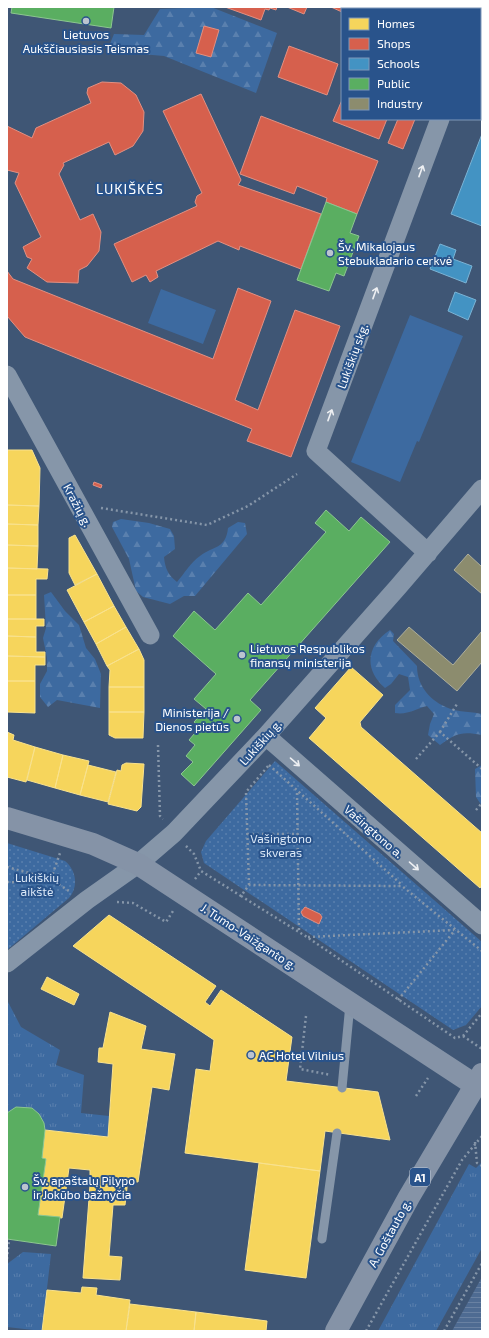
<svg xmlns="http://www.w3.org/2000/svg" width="489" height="1338" font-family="'Exo 2',sans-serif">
<defs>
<pattern id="grass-tufts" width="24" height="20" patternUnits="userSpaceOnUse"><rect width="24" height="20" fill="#3d6aa0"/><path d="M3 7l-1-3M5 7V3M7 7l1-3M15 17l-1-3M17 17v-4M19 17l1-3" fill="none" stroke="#5a80ae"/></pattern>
<pattern id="forest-firs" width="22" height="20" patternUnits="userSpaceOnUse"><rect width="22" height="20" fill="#3d6aa0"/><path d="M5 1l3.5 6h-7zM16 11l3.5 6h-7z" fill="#5a80ae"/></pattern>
<pattern id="park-dots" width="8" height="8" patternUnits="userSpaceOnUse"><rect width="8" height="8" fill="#3d6aa0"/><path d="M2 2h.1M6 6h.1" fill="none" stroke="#5a80ae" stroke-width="1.8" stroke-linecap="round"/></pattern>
<pattern id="water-rules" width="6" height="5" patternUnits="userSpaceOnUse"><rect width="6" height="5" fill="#4e6b92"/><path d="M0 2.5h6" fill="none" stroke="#6981a2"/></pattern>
</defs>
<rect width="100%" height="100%" fill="#3f5675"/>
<!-- grass -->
<path fill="url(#grass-tufts)" d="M 7,1000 L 21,1027 L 60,1050 L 56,1065 L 84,1075 L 81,1113 L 109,1116 L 108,1137 L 45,1130 C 42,1110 24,1100 7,1113 Z
M 482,1162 L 482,1248 L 436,1331 L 378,1331 L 469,1164 L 476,1168 Z
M 23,1252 L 51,1254 L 42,1331 L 7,1327 L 7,1264 Z"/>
<!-- forest -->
<path fill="url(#forest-firs)" d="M 211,7 L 277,33 L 256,93 L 164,56 L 107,51 L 114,34 L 144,35 L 160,9 Z
M 121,519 L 149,523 L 170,529 L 174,536 L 175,549 L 164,557 C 165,568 168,575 177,582 C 184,574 191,562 200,556 C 213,546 226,549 228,528 L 238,522 L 245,523 L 247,534 L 195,596 L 184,596 L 170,604 L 143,597 L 136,591 L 129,559 L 112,527 L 113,522 Z
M 51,592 L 65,611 L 79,625 L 86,648 L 95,659 L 101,674 L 100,708 L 57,700 L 48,707 L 40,697 L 40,684 L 47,671 L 47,658 L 43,638 L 46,628 L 44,595 Z
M 390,630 L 394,634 L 393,641 L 417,666 C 417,688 433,704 454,710 C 463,712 473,712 482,714 L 482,735 C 462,731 456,733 440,745 L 428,735 L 430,724 L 434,714 L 427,706 C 415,709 408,715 395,713 L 395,705 L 410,690 L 408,677 L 399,674 L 391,684 L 385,688 C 363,669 367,645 390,630 Z
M 482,765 L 482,806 L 476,797 L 475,769 Z"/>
<!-- park -->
<path fill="url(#park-dots)" d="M 275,761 L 482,942 L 482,1006 L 466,1025 L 453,1030 L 204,863 L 201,852 L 206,841 Z
M 7,843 L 65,861 C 76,870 79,886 69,898 L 7,950 Z"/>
<!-- pitch -->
<path fill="#3d6aa0" d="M 161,289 L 216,310 L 203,344 L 148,323 Z
M 410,315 L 463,336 L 419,442 L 417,441 L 400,482 L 351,462 Z"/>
<!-- water -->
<path fill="url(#water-rules)" d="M 482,1277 L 482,1331 L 452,1331 Z"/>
<!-- homes -->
<path fill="#f6d55c" stroke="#f9e28d" d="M 7,450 L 32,450 L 40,468 L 39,506 L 7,505 Z
M 7,505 L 39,506 L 38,525 L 7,524 Z
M 7,524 L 38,525 L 38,546 L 7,545 Z
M 75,535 L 97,574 L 75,585 L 69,573 L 69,538 Z
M 7,545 L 38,546 L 37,569 L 7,568 Z
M 7,568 L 48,569 L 47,579 L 36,579 L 36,595 L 7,595 Z
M 97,574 L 114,606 L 84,622 L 67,590 Z
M 7,595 L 36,595 L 36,619 L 7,619 Z
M 114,606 L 126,627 L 96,644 L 84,622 Z
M 7,619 L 44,619 L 44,626 L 36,626 L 36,637 L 7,636 Z
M 126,627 L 139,649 L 107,666 L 96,644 Z
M 7,636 L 36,637 L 36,652 L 45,652 L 45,657 L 7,656 Z
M 139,649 L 144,660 L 144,687 L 109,687 L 110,670 L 107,666 Z
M 7,656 L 45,657 L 45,665 L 35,665 L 35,681 L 7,681 Z
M 351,667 L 383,695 L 360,722 L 361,727 L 482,833 L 482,885 L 480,888 L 309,738 L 326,718 L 315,708 Z
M 7,681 L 35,681 L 35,713 L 7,712 Z
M 109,687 L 144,687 L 144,712 L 109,712 Z
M 109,712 L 144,712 L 143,738 L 115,738 L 109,735 Z
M 7,732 L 14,735 L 13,740 L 35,747 L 26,782 L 7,777 Z
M 35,747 L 63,755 L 55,788 L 27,780 Z
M 63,755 L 89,761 L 80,795 L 55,788 Z
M 126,763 L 144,764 L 141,807 L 137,811 L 108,804 L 117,770 L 121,771 L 122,765 Z
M 88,765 L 116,772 L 108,802 L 80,795 Z
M 109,915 L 216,986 L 205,1002 L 210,1006 L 221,990 L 292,1037 L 286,1081 L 378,1092 L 390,1140 L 325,1131 L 320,1171 L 185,1153 L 196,1069 L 210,1071 L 214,1040 L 73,946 Z
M 47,977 L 79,994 L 74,1005 L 41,989 Z
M 110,1012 L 146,1026 L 141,1049 L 175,1054 L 169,1090 L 152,1087 L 138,1182 L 127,1181 L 127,1188 L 90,1185 L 90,1170 L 69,1168 L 62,1218 L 38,1215 L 46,1159 L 42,1158 L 45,1130 L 108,1137 L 113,1064 L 98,1062 L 99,1048 L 103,1048 Z
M 259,1163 L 320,1171 L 306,1278 L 245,1270 Z
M 90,1185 L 127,1188 L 125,1205 L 113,1205 L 109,1256 L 122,1257 L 120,1280 L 83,1278 Z
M 82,1287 L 97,1288 L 96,1295 L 130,1300 L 126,1331 L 42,1331 L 47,1290 L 81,1293 Z
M 130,1304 L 196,1312 L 194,1331 L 126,1331 Z
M 196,1312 L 267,1321 L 266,1331 L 194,1331 Z"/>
<!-- shops -->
<path fill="#d6604d" stroke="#e29082" d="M 225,7 L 277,7 L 276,10 L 270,8 L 269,10 L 265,9 L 261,20 Z
M 287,7 L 307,7 L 304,14 Z
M 331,7 L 389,7 L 393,9 L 342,9 L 342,12 Z
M 204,26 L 219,30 L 211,57 L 196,53 Z
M 289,46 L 338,64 L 327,95 L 278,77 Z
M 102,82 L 121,83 L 136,95 L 144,112 L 143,131 L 133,146 L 115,155 L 109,142 L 63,163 L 64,165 L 59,174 L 80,220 L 93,214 L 101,232 L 99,251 L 87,266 L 79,270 L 78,283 L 47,282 L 27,268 L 32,259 L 27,257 L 23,247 L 41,237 L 15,183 L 19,173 L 7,170 L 7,126 L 32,138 L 36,128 L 91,103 L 87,93 L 88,88 Z
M 201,94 L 241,180 L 238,185 L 321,214 L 301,269 L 240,246 L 239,250 L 218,241 L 156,271 L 158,277 L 150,282 L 146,275 L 132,282 L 114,244 L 197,206 L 195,202 L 197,196 L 202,193 L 163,111 Z
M 342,100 L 342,119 L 387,119 L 379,139 L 333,121 Z
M 261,116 L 378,161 L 357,214 L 326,202 L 327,198 L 297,186 L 294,194 L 240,174 Z
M 398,119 L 415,119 L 403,149 L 388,143 Z
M 7,271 L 13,279 L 213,359 L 238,288 L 271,301 L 235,400 L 258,410 L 295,310 L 340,326 L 291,457 L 247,441 L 252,429 L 25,337 L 7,316 Z
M 94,482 L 102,485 L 101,488 L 93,485 Z
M 305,907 L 320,914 L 322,917 L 319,924 L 303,916 L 301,912 Z"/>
<!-- schools -->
<path fill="#4393c3" stroke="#7bb3d5" d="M 482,134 L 482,226 L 451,214 Z
M 440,244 L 456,250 L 453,259 L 472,266 L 466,283 L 430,269 Z
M 455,292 L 476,300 L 468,320 L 448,311 Z"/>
<!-- public -->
<path fill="#5aae61" stroke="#8cc690" d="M 12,7 L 114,7 L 111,28 L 11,13 Z
M 326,202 L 357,214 L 350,233 L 359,236 L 344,276 L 336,273 L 329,291 L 297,280 Z
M 326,510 L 349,531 L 361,517 L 390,542 L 250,700 L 261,710 L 194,786 L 181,774 L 193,762 L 186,756 L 195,745 L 189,740 L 200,727 L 194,722 L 206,709 L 194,699 L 216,674 L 173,636 L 194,611 L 215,630 L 248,593 L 261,605 L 326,532 L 315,523 Z
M 16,1107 L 32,1108 L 39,1114 L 44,1123 L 45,1130 L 42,1158 L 46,1159 L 38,1215 L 60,1217 L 56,1246 L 7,1239 L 7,1113 Z"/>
<!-- industry -->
<path fill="#8c8c6e" stroke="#aeae9a" d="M 468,554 L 482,567 L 482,594 L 454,570 Z
M 409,627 L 453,665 L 482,631 L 482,662 L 457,691 L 397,640 Z"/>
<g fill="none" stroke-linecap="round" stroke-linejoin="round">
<!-- path -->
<path stroke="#8696a9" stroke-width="2.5" stroke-dasharray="2 3" stroke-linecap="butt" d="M 101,508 L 207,525 L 248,506 L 297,474
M 440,732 L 457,704
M 158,745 L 160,816 L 163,819
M 416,759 L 440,732 L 482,769
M 269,765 L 402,885
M 297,793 L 299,932
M 476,810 L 482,803
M 247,834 L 298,834
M 186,846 L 194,854 L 201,871 L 241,896 L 249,885 L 402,886 L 482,951
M 7,867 L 51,879 L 69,891
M 195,879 L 201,871
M 7,882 L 40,883 L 51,879 L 60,853
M 249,885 L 246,792 L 269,765
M 241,896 L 307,937 L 455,1038 L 463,1036 L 482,1013
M 117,902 L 133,903 L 166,922 L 173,911
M 308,937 L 454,930
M 398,1000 L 455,930
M 306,1016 L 300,1069 L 331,1075
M 463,1036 L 482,1049
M 416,1096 L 428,1078
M 475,1142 L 477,1163 L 482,1166
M 7,1259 L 9,1240
M 366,1331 L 462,1160 L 482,1136
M 444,1331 L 482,1263"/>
<!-- service -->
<path stroke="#8696a9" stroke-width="9" d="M 342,1088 L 350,1004
M 322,1239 L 337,1133"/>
<!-- minor -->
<path stroke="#8696a9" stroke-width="19" d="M 480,14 L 482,9
M 7,375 L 150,635
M 428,553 L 316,451 L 440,119
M 266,736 L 482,925
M 7,963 L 87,900 L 138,864 L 174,833 L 266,736 L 398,587 L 482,489"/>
<!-- primary -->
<path stroke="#8593a7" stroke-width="22" d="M 7,818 L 93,844 L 138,864 L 475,1085
M 336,1331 L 409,1197 L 482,1074"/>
</g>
<!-- one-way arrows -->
<defs><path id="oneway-shaft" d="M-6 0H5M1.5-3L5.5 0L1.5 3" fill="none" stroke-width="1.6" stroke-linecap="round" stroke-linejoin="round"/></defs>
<g stroke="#edeff2">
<use href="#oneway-shaft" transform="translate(421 171) rotate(-70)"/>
<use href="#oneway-shaft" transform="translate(375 293) rotate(-70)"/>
<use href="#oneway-shaft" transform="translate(330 415) rotate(-70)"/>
<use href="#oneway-shaft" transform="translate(295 762) rotate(41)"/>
<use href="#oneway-shaft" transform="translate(414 866) rotate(41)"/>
</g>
<!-- markers -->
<g fill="#bcc4cf" stroke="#29538b" stroke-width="1.5">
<circle cx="86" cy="21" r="4"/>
<circle cx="330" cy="253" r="4"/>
<circle cx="242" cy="655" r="4"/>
<circle cx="237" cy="719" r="4"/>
<circle cx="251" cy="1055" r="4"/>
<circle cx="25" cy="1187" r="4"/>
</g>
<g text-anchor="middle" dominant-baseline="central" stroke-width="4" stroke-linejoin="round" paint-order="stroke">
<!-- shield labels -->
<rect fill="#29538b" stroke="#bfcbdc" stroke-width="1" x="410" y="1168" width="20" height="18" rx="3"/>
<g font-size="11" font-weight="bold" fill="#fff">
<text x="420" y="1177">A1</text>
</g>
<!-- poi labels -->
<g font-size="12" fill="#fff" stroke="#29538b" text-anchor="start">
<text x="86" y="34" text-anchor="middle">Lietuvos<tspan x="86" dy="14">Aukščiausiasis Teismas</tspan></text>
<text x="338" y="246">Šv. Mikalojaus<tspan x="338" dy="14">Stebukladario cerkvė</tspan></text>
<text x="250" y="648">Lietuvos Respublikos<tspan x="250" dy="14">finansų ministerija</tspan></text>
<text x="229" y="712" text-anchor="end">Ministerija /<tspan x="229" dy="14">Dienos pietūs</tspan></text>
<text x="259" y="1055">AC Hotel Vilnius</text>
<text x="33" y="1180">Šv. apaštalų Pilypo<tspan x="33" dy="14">ir Jokūbo bažnyčia</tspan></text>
</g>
<!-- street labels -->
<g font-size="12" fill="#fff" stroke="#29538b">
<text transform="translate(352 356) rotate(-70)">Lukiškių skg.</text>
<text transform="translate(78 505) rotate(62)">Kražių g.</text>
<text transform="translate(260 742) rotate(-48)">Lukiškių g.</text>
<text transform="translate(374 831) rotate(41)">Vašingtono a.</text>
<text transform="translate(249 936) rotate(33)">J. Tumo-Vaižganto g.</text>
<text transform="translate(389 1233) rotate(-61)">A. Goštauto g.</text>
</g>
<!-- park labels -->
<g font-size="12" fill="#dbe8f7" stroke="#29538b">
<text x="281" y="838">Vašingtono<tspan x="281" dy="14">skveras</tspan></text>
<text x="37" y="877">Lukiškių<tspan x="37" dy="14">aikštė</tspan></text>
</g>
<!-- quarter labels -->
<g font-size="14" letter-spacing="1" fill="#fff" stroke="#29538b">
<text x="130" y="188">LUKIŠKĖS</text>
</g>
</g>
<!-- border -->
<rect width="489" height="1338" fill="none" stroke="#ffffff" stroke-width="16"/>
<!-- legend -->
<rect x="341" y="8" width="140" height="112" fill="#29538b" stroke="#7f98b9"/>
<rect x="349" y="18" width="20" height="12" fill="#f6d55c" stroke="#7f98b9"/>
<text x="377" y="28" font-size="12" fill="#ffffff">Homes</text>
<rect x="349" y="38" width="20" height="12" fill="#d6604d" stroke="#7f98b9"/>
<text x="377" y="48" font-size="12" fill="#ffffff">Shops</text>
<rect x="349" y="58" width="20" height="12" fill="#4393c3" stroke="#7f98b9"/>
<text x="377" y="68" font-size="12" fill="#ffffff">Schools</text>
<rect x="349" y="78" width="20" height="12" fill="#5aae61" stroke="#7f98b9"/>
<text x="377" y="88" font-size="12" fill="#ffffff">Public</text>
<rect x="349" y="98" width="20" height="12" fill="#8c8c6e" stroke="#7f98b9"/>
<text x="377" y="108" font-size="12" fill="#ffffff">Industry</text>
</svg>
